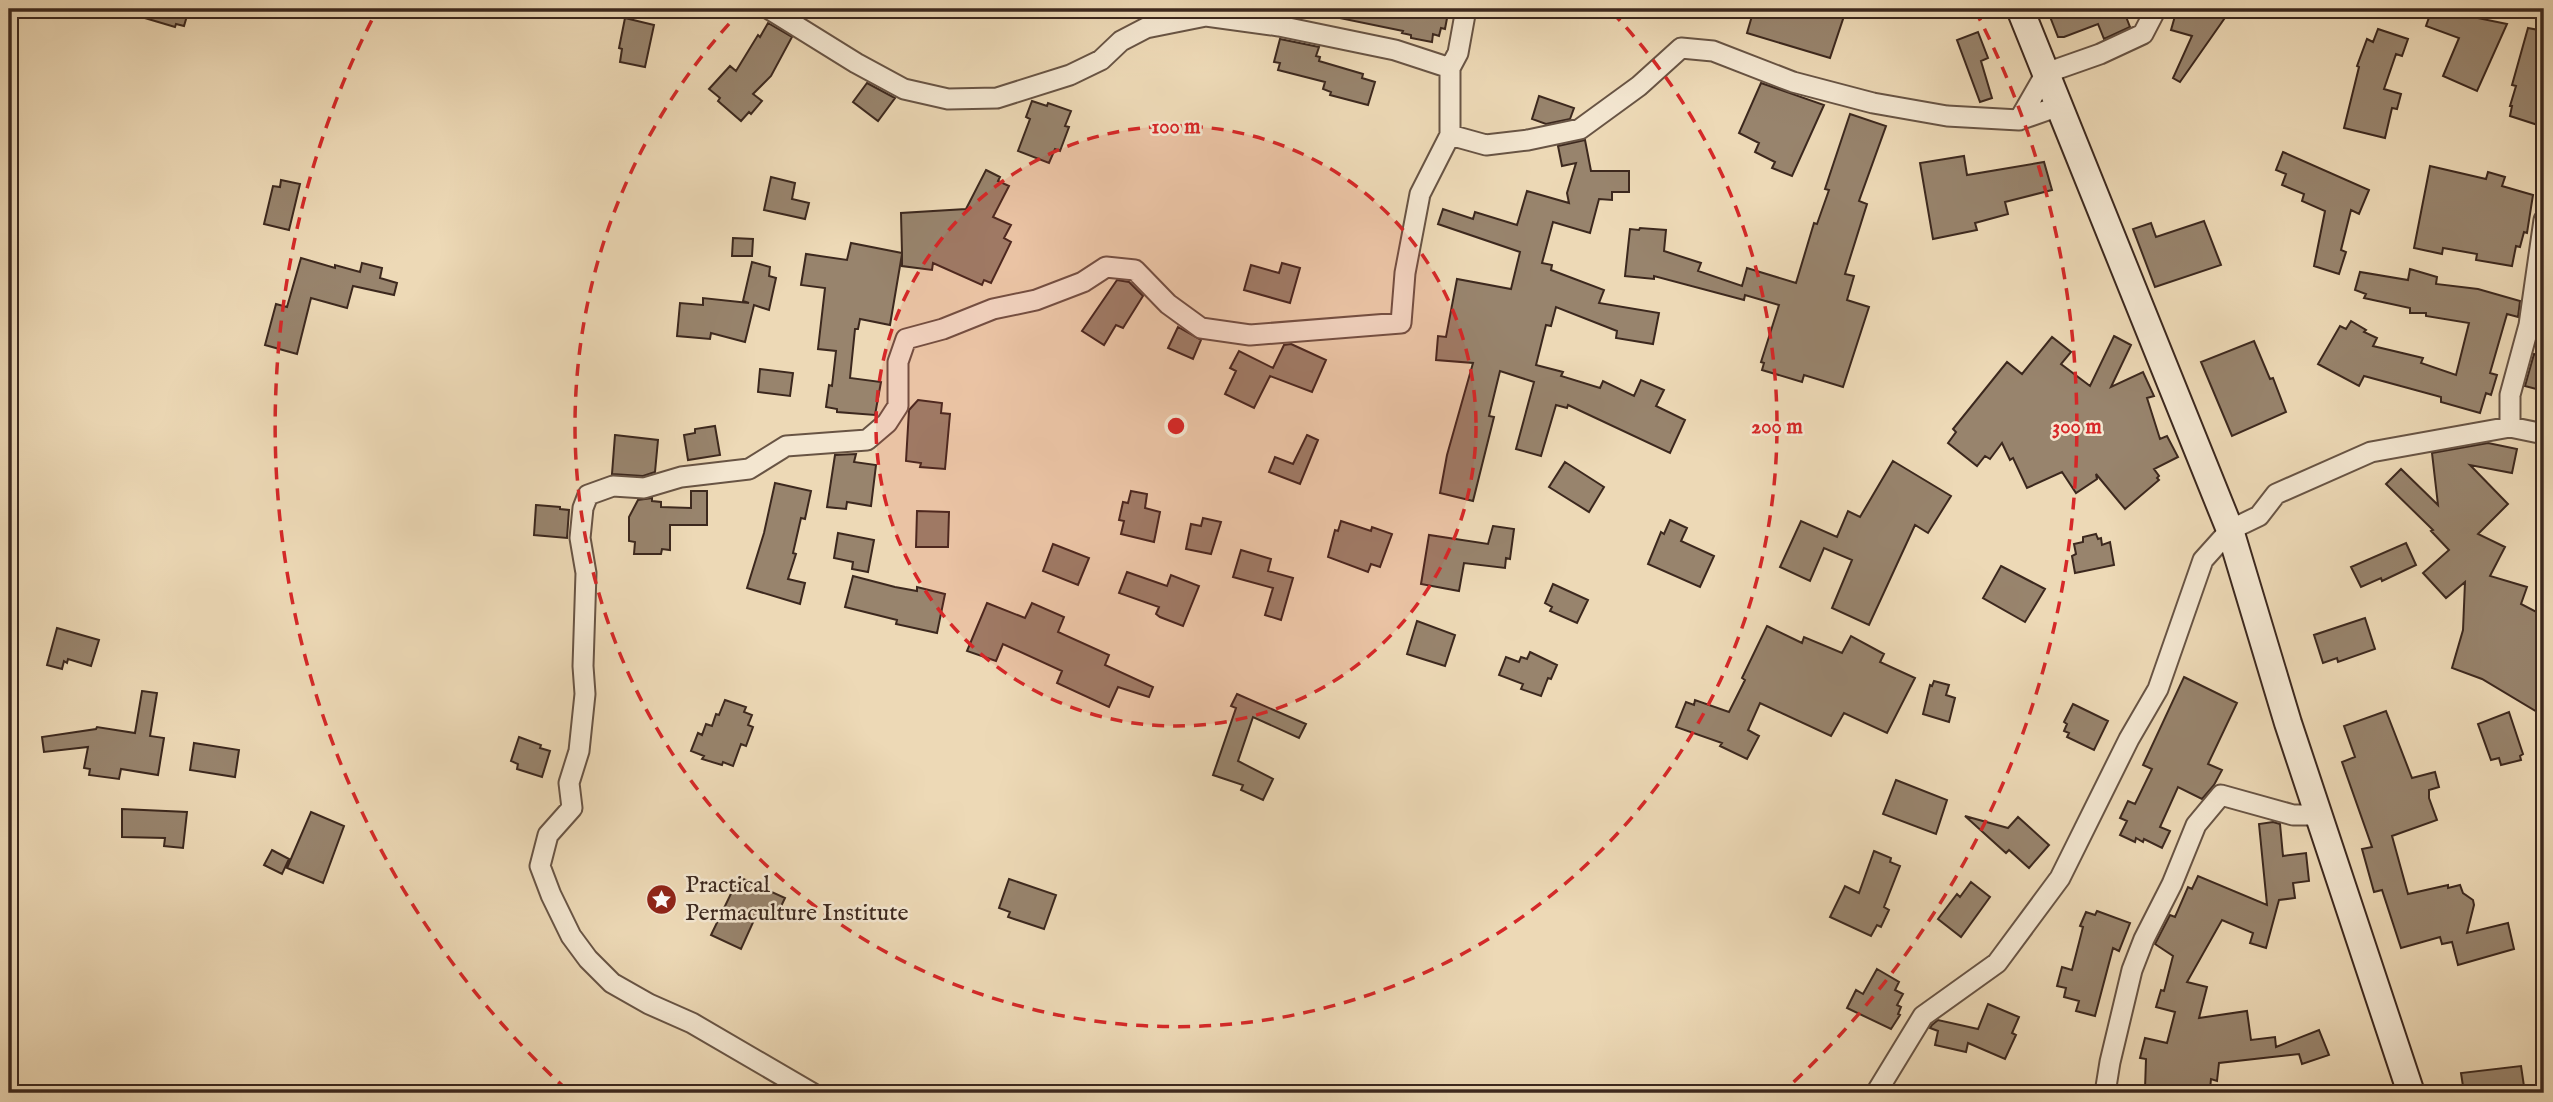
<svg xmlns="http://www.w3.org/2000/svg" width="2553" height="1102" font-family="'IM FELL English',serif">
<rect width="100%" height="100%" fill="#edd9b6"/>
<filter id="stains"><feTurbulence type="fractalNoise" baseFrequency=".00286" numOctaves="4"/><feColorMatrix values="0 0 0 0 .2 0 0 0 0 .09 0 0 0 0 .02 0 0 0 .5 -.17"/></filter>
<radialGradient id="worn" r=".72"><stop offset=".6" stop-color="#630" stop-opacity="0"/><stop offset="1" stop-color="#630" stop-opacity=".3"/></radialGradient>
<!-- building -->
<path fill="#98846d" stroke="#3c281e" stroke-width="2" d="M 129,9 L 189,9 L 184,26 L 176,24 L 175,27 L 128,13 Z
M 1326,9 L 1443,9 L 1443,11 L 1448,13 L 1445,29 L 1441,28 L 1439,36 L 1433,34 L 1432,42 L 1411,38 L 1411,35 L 1402,33 L 1403,31 L 1325,15 Z
M 1754,9 L 1834,9 L 1845,13 L 1830,58 L 1747,33 Z
M 2047,9 L 2135,9 L 2135,10 L 2125,14 L 2130,27 L 2104,39 L 2098,24 L 2064,37 L 2058,37 Z
M 2177,9 L 2210,9 L 2229,12 L 2180,82 L 2173,78 L 2192,36 L 2171,30 Z
M 2432,9 L 2470,9 L 2468,16 L 2507,24 L 2477,91 L 2443,76 L 2459,38 L 2426,26 Z
M 625,18 L 654,25 L 645,67 L 620,62 L 622,49 L 619,48 Z
M 768,23 L 792,37 L 771,76 L 753,94 L 762,101 L 751,114 L 749,112 L 741,121 L 718,101 L 720,98 L 709,89 L 730,66 L 736,71 L 758,35 L 760,37 Z
M 2528,28 L 2544,31 L 2544,127 L 2510,116 L 2512,106 L 2510,106 L 2516,86 L 2512,85 Z
M 2378,29 L 2408,39 L 2402,56 L 2396,54 L 2384,89 L 2401,94 L 2397,109 L 2392,108 L 2385,138 L 2344,128 L 2359,67 L 2357,66 L 2367,39 L 2373,42 Z
M 1978,32 L 1988,58 L 1981,61 L 1992,98 L 1980,102 L 1957,40 Z
M 1280,39 L 1319,47 L 1316,56 L 1320,57 L 1319,61 L 1363,74 L 1362,78 L 1375,82 L 1368,105 L 1330,95 L 1331,92 L 1323,89 L 1325,82 L 1278,70 L 1280,63 L 1274,62 Z
M 867,83 L 895,98 L 878,121 L 853,102 Z
M 1761,83 L 1824,105 L 1792,176 L 1772,168 L 1775,162 L 1755,152 L 1759,143 L 1739,133 Z
M 1539,96 L 1574,108 L 1570,119 L 1546,124 L 1532,119 Z
M 1032,101 L 1047,106 L 1048,103 L 1071,111 L 1065,126 L 1069,127 L 1060,151 L 1055,149 L 1049,163 L 1018,151 L 1030,119 L 1026,117 Z
M 1850,114 L 1886,126 L 1859,201 L 1867,204 L 1845,274 L 1854,276 L 1847,300 L 1869,307 L 1843,387 L 1804,375 L 1802,382 L 1762,370 L 1764,363 L 1761,362 L 1779,305 L 1745,295 L 1744,300 L 1654,276 L 1654,279 L 1625,276 L 1630,229 L 1639,230 L 1640,228 L 1666,230 L 1664,251 L 1701,263 L 1698,271 L 1742,286 L 1747,268 L 1796,283 L 1814,223 L 1817,224 L 1829,190 L 1825,189 Z
M 1585,140 L 1591,171 L 1629,171 L 1629,192 L 1612,192 L 1612,200 L 1599,199 L 1590,233 L 1553,222 L 1542,263 L 1552,265 L 1551,270 L 1604,290 L 1599,303 L 1659,313 L 1653,344 L 1616,338 L 1617,331 L 1556,307 L 1551,326 L 1546,325 L 1536,365 L 1563,372 L 1561,376 L 1600,388 L 1603,381 L 1634,396 L 1641,380 L 1664,390 L 1656,406 L 1685,420 L 1670,453 L 1568,405 L 1567,408 L 1556,405 L 1541,456 L 1516,449 L 1534,382 L 1500,371 L 1489,416 L 1494,417 L 1473,501 L 1440,493 L 1447,455 L 1473,363 L 1436,360 L 1438,336 L 1446,337 L 1457,279 L 1511,289 L 1520,252 L 1438,224 L 1443,209 L 1473,219 L 1475,212 L 1517,225 L 1527,191 L 1569,203 L 1567,193 L 1576,163 L 1562,166 L 1558,146 Z
M 2283,152 L 2369,190 L 2359,214 L 2351,210 L 2341,250 L 2346,252 L 2339,274 L 2314,266 L 2325,211 L 2302,201 L 2304,194 L 2282,185 L 2286,174 L 2276,170 Z
M 1964,156 L 1967,175 L 2044,162 L 2052,190 L 2005,202 L 2008,214 L 1975,223 L 1977,230 L 1933,239 L 1920,163 Z
M 2430,166 L 2486,179 L 2488,172 L 2505,177 L 2502,186 L 2533,195 L 2527,233 L 2524,232 L 2520,247 L 2516,246 L 2512,266 L 2476,260 L 2477,254 L 2443,248 L 2442,254 L 2414,248 Z
M 986,170 L 1000,177 L 998,181 L 1009,186 L 993,217 L 1011,225 L 1004,238 L 1011,242 L 991,283 L 984,280 L 982,285 L 933,263 L 932,270 L 902,266 L 902,254 L 890,325 L 860,319 L 858,329 L 855,329 L 850,378 L 881,382 L 875,415 L 837,412 L 837,409 L 826,407 L 829,385 L 832,386 L 836,351 L 818,349 L 825,288 L 801,285 L 806,254 L 847,260 L 851,243 L 902,253 L 901,213 L 966,209 Z
M 771,177 L 795,183 L 792,199 L 809,203 L 805,219 L 764,210 Z
M 281,180 L 300,184 L 289,230 L 264,224 L 273,186 L 280,187 Z
M 2204,221 L 2221,265 L 2155,287 L 2133,229 L 2151,223 L 2156,237 Z
M 733,238 L 753,239 L 752,256 L 732,256 Z
M 301,258 L 335,268 L 335,265 L 360,272 L 362,263 L 382,268 L 380,278 L 397,283 L 394,295 L 353,286 L 347,308 L 311,298 L 297,354 L 265,345 L 276,304 L 287,307 Z
M 752,262 L 770,267 L 769,276 L 776,278 L 769,310 L 754,305 L 745,342 L 711,333 L 710,339 L 677,336 L 680,303 L 703,305 L 703,298 L 749,303 L 743,301 Z
M 1282,263 L 1300,268 L 1290,303 L 1244,290 L 1251,265 L 1279,273 Z
M 2410,269 L 2437,277 L 2436,284 L 2478,289 L 2520,301 L 2518,317 L 2507,314 L 2490,373 L 2497,375 L 2491,395 L 2486,393 L 2480,413 L 2441,402 L 2441,397 L 2364,376 L 2359,386 L 2318,364 L 2340,326 L 2346,329 L 2351,321 L 2366,330 L 2364,332 L 2377,338 L 2373,346 L 2423,358 L 2421,363 L 2456,375 L 2469,323 L 2426,316 L 2426,313 L 2410,313 L 2410,308 L 2364,298 L 2366,294 L 2355,290 L 2360,272 L 2408,280 Z
M 1117,280 L 1129,282 L 1143,296 L 1123,328 L 1116,325 L 1104,345 L 1082,331 Z
M 1178,327 L 1201,340 L 1193,359 L 1168,348 Z
M 2114,336 L 2131,345 L 2111,387 L 2143,372 L 2154,396 L 2147,398 L 2160,439 L 2167,436 L 2178,457 L 2154,469 L 2159,476 L 2157,478 L 2159,480 L 2125,509 L 2096,474 L 2097,479 L 2076,493 L 2062,472 L 2027,488 L 2013,458 L 2010,460 L 2002,443 L 1990,459 L 1985,456 L 1977,466 L 1948,443 L 1956,432 L 1953,429 L 2007,362 L 2022,374 L 2052,337 L 2071,352 L 2061,364 L 2090,386 Z
M 2254,341 L 2270,379 L 2273,378 L 2286,412 L 2232,436 L 2201,362 Z
M 1291,344 L 1326,360 L 1312,392 L 1270,376 L 1254,408 L 1225,394 L 1236,371 L 1230,368 L 1239,351 L 1273,368 L 1284,345 Z
M 2534,354 L 2544,357 L 2544,391 L 2525,386 Z
M 760,369 L 793,373 L 790,396 L 758,392 Z
M 918,400 L 942,403 L 941,413 L 950,414 L 945,469 L 920,467 L 921,463 L 906,461 L 909,410 Z
M 715,426 L 720,455 L 688,460 L 684,435 L 695,433 L 695,429 Z
M 615,435 L 658,440 L 655,472 L 643,476 L 612,474 Z
M 1307,435 L 1318,440 L 1300,484 L 1269,472 L 1275,457 L 1293,464 Z
M 2488,443 L 2517,449 L 2512,473 L 2470,465 L 2508,504 L 2478,534 L 2505,547 L 2490,576 L 2527,587 L 2521,604 L 2544,616 L 2544,716 L 2482,679 L 2452,668 L 2463,630 L 2465,582 L 2446,598 L 2423,573 L 2449,550 L 2431,531 L 2433,530 L 2386,484 L 2401,469 L 2438,505 L 2432,453 Z
M 856,454 L 854,462 L 876,465 L 871,506 L 847,502 L 846,509 L 827,507 L 835,455 Z
M 1893,461 L 1951,496 L 1928,533 L 1915,525 L 1869,625 L 1832,608 L 1852,560 L 1824,548 L 1810,581 L 1780,567 L 1801,521 L 1837,537 L 1848,511 L 1860,517 Z
M 1565,462 L 1604,487 L 1589,512 L 1549,487 Z
M 775,483 L 811,491 L 805,519 L 801,518 L 793,553 L 796,554 L 788,579 L 805,583 L 800,604 L 747,588 L 764,533 Z
M 691,491 L 707,491 L 707,525 L 670,525 L 670,550 L 662,549 L 661,554 L 634,554 L 635,542 L 629,541 L 629,517 L 638,500 L 652,498 L 652,501 L 661,502 L 661,507 L 691,508 Z
M 1131,491 L 1147,494 L 1145,508 L 1160,512 L 1154,542 L 1121,534 L 1124,521 L 1119,520 L 1123,502 L 1128,503 Z
M 536,505 L 560,507 L 560,509 L 569,510 L 567,538 L 534,535 Z
M 917,511 L 949,512 L 948,547 L 916,547 Z
M 1203,518 L 1221,522 L 1211,554 L 1186,549 L 1191,524 L 1201,526 Z
M 1670,520 L 1687,528 L 1681,541 L 1714,556 L 1700,587 L 1648,564 L 1661,532 L 1664,534 Z
M 1341,521 L 1371,531 L 1372,527 L 1392,534 L 1380,567 L 1371,564 L 1368,572 L 1328,557 L 1335,530 L 1338,531 Z
M 1493,526 L 1514,529 L 1510,559 L 1506,558 L 1505,568 L 1464,563 L 1459,591 L 1421,584 L 1429,535 L 1488,544 Z
M 838,533 L 874,540 L 868,572 L 852,569 L 853,562 L 834,558 Z
M 2096,534 L 2098,539 L 2101,538 L 2102,545 L 2110,542 L 2114,565 L 2075,573 L 2072,556 L 2076,554 L 2074,544 L 2083,542 L 2083,537 Z
M 2406,543 L 2416,565 L 2382,581 L 2381,578 L 2361,587 L 2351,567 Z
M 1053,544 L 1089,558 L 1078,585 L 1043,571 Z
M 1241,550 L 1271,559 L 1268,571 L 1293,578 L 1281,620 L 1265,615 L 1273,588 L 1233,577 Z
M 2001,566 L 2045,589 L 2025,622 L 1983,598 Z
M 1127,572 L 1167,586 L 1171,575 L 1199,586 L 1183,626 L 1160,617 L 1156,614 L 1159,607 L 1119,593 Z
M 853,576 L 895,587 L 917,591 L 917,587 L 945,594 L 937,633 L 896,624 L 897,620 L 845,607 Z
M 1553,584 L 1588,600 L 1577,623 L 1550,611 L 1552,607 L 1545,603 Z
M 987,603 L 1025,618 L 1032,603 L 1064,617 L 1058,632 L 1109,655 L 1105,665 L 1153,687 L 1149,697 L 1118,687 L 1109,707 L 1057,683 L 1062,671 L 1003,644 L 996,661 L 967,651 Z
M 2365,618 L 2375,649 L 2338,662 L 2337,658 L 2323,663 L 2314,635 Z
M 1417,621 L 1455,635 L 1445,666 L 1407,654 Z
M 1767,626 L 1802,643 L 1804,637 L 1842,653 L 1851,636 L 1884,654 L 1880,662 L 1915,678 L 1887,733 L 1844,713 L 1831,736 L 1760,703 L 1748,730 L 1759,736 L 1747,759 L 1720,746 L 1722,743 L 1676,727 L 1686,702 L 1694,705 L 1695,700 L 1729,712 L 1745,680 L 1742,678 Z
M 57,628 L 99,640 L 91,666 L 68,659 L 67,663 L 64,661 L 62,669 L 47,665 Z
M 1530,652 L 1557,665 L 1551,679 L 1548,678 L 1541,696 L 1521,689 L 1523,684 L 1499,675 L 1506,657 L 1519,662 L 1521,657 L 1527,659 Z
M 2184,677 L 2237,703 L 2208,764 L 2222,770 L 2214,785 L 2202,799 L 2178,787 L 2160,827 L 2170,831 L 2162,848 L 2144,839 L 2143,842 L 2136,838 L 2135,842 L 2120,835 L 2127,821 L 2120,818 L 2128,801 L 2135,804 L 2152,769 L 2143,765 Z
M 1934,681 L 1949,685 L 1946,695 L 1955,698 L 1949,722 L 1923,714 L 1930,685 L 1932,686 Z
M 142,691 L 157,693 L 150,736 L 164,738 L 158,775 L 121,769 L 119,779 L 89,775 L 90,769 L 84,768 L 88,747 L 44,752 L 42,737 L 96,729 L 97,727 L 135,733 Z
M 1237,694 L 1306,724 L 1299,738 L 1253,717 L 1238,761 L 1273,779 L 1263,800 L 1241,790 L 1243,785 L 1213,775 L 1236,708 L 1231,706 Z
M 725,700 L 746,707 L 744,712 L 752,715 L 748,725 L 753,727 L 746,746 L 741,744 L 733,766 L 723,762 L 722,765 L 702,759 L 704,756 L 691,751 L 698,733 L 702,735 L 706,724 L 712,726 L 716,714 L 719,715 Z
M 2073,704 L 2108,721 L 2094,750 L 2067,737 L 2069,733 L 2064,731 L 2067,724 L 2064,722 Z
M 2386,711 L 2412,778 L 2435,772 L 2439,787 L 2429,790 L 2429,798 L 2437,820 L 2392,836 L 2408,894 L 2448,885 L 2448,888 L 2460,885 L 2463,893 L 2473,900 L 2474,905 L 2467,933 L 2508,923 L 2514,949 L 2458,965 L 2452,942 L 2442,944 L 2440,937 L 2401,948 L 2382,890 L 2374,892 L 2362,849 L 2372,847 L 2342,762 L 2355,757 L 2344,726 Z
M 2509,712 L 2523,754 L 2520,756 L 2521,760 L 2501,765 L 2499,758 L 2491,760 L 2478,724 Z
M 519,737 L 541,745 L 540,748 L 550,751 L 542,777 L 517,769 L 518,764 L 511,761 Z
M 194,743 L 239,750 L 235,777 L 190,770 Z
M 1896,780 L 1947,800 L 1936,834 L 1883,814 Z
M 122,809 L 187,812 L 183,848 L 164,846 L 165,838 L 122,837 Z
M 311,812 L 344,826 L 323,883 L 287,868 Z
M 1965,816 L 2008,828 L 2018,817 L 2049,845 L 2029,868 L 2009,850 L 2006,853 Z
M 2273,822 L 2280,824 L 2283,856 L 2306,853 L 2309,881 L 2293,883 L 2295,898 L 2279,900 L 2266,948 L 2250,943 L 2253,933 L 2222,920 L 2187,982 L 2207,987 L 2199,1018 L 2247,1011 L 2251,1040 L 2275,1037 L 2276,1047 L 2319,1030 L 2329,1055 L 2302,1064 L 2299,1054 L 2219,1063 L 2217,1081 L 2211,1079 L 2210,1089 L 2180,1085 L 2179,1093 L 2166,1093 L 2145,1089 L 2146,1059 L 2140,1058 L 2145,1038 L 2167,1043 L 2175,1012 L 2156,1007 L 2161,990 L 2164,991 L 2173,956 L 2155,944 L 2170,915 L 2175,917 L 2188,887 L 2192,889 L 2198,876 L 2267,905 L 2259,824 Z
M 272,850 L 289,859 L 282,874 L 264,865 Z
M 1874,851 L 1891,858 L 1890,862 L 1900,866 L 1884,907 L 1889,910 L 1881,927 L 1877,925 L 1871,936 L 1830,917 L 1845,886 L 1859,893 Z
M 739,877 L 785,898 L 776,917 L 759,909 L 741,949 L 711,935 Z
M 1009,879 L 1056,895 L 1044,929 L 1008,917 L 1010,912 L 999,908 Z
M 1971,882 L 1990,897 L 1961,937 L 1938,919 L 1957,894 L 1960,897 Z
M 2097,911 L 2130,923 L 2119,951 L 2113,948 L 2095,1016 L 2076,1011 L 2079,1001 L 2064,997 L 2066,988 L 2057,986 L 2062,967 L 2072,970 L 2083,927 L 2080,926 L 2086,912 L 2095,915 Z
M 1877,969 L 1899,982 L 1895,990 L 1903,994 L 1897,1005 L 1901,1007 L 1898,1014 L 1900,1015 L 1891,1029 L 1847,1008 L 1856,990 L 1863,994 Z
M 1988,1004 L 2019,1017 L 2012,1033 L 2016,1035 L 2005,1059 L 1968,1043 L 1966,1052 L 1935,1045 L 1938,1031 L 1930,1028 L 1932,1025 L 1938,1020 L 1978,1029 Z
M 2521,1066 L 2525,1093 L 2464,1093 L 2461,1073 Z"/>
<g fill="none" stroke-linecap="round" stroke-linejoin="round">
<defs>
<path id="street" d="M 769,9 L 856,63 L 904,89 L 948,99 L 997,98 L 1070,75 L 1101,60 L 1121,41 L 1146,28 L 1206,16 L 1279,26 L 1395,50 L 1450,68 L 1450,135
M 1450,68 L 1458,53 L 1466,9
M 2019,120 L 2059,106
M 2510,427 L 2510,395 L 2529,325 L 2544,220
M 812,1093 L 692,1023 L 649,1004 L 612,983 L 588,959 L 571,936 L 551,895 L 540,866 L 548,835 L 572,808 L 569,783 L 579,751 L 585,694 L 583,666 L 586,573 L 580,538 L 583,508 L 588,495 L 613,486 L 644,488 L 681,477 L 749,469 L 786,446 L 867,440 L 887,423 L 898,406 L 898,362 L 906,339 L 943,329 L 993,309 L 1036,300 L 1083,282 L 1106,267 L 1135,270 L 1168,304 L 1201,328 L 1250,335 L 1401,323 L 1405,273 L 1420,194 L 1450,135 L 1486,145 L 1528,140 L 1580,129 L 1639,86 L 1681,48 L 1713,51 L 1793,82 L 1873,103 L 1947,116 L 2019,120 L 2046,73 L 2100,54 L 2143,34 L 2156,9
M 1876,1093 L 1923,1016 L 1997,963 L 2060,878 L 2129,739 L 2158,689 L 2203,560 L 2230,530 L 2259,516 L 2276,494 L 2371,452 L 2510,427 L 2544,434
M 2105,1093 L 2110,1062 L 2132,970 L 2144,939 L 2172,884 L 2196,825 L 2221,795 L 2293,815 L 2318,815"/>
<path id="secondary" d="M 2020,9 L 2230,530 L 2288,723 L 2411,1093"/>
</defs>
<!-- street casing -->
<use href="#street" stroke="#685444" stroke-width="23"/>
<!-- secondary casing -->
<use href="#secondary" stroke="#3c281e" stroke-width="30"/>
<!-- street -->
<use href="#street" stroke="#f3e6d0" stroke-width="19"/>
<!-- secondary -->
<use href="#secondary" stroke="#f3e6d0" stroke-width="26"/>
</g>
<!-- distance rings -->
<circle cx="1176" cy="426" r="300" fill="#d62828" fill-opacity=".12"/>
<g fill="none" stroke="#d62828" stroke-width="3.5" stroke-dasharray="12 9">
<circle cx="1176" cy="426" r="300"/>
<path d="M1612 12A601 601 0 1 1 740 12"/>
<path d="M567 1090A901 901 0 0 1 377 10M1975 10A901 901 0 0 1 1785 1090"/>
</g>
<!-- icons -->
<defs>
<symbol id="sight-disc" viewBox="-11 -11 22 22"><circle r="9.5" fill="#8f2418" stroke="#f3e6d0"/><path d="M0-6L1.8-2.2L6-1.7L2.9 1.2L3.7 5.4L0 3.3L-3.7 5.4L-2.9 1.2L-6-1.7L-1.8-2.2Z" fill="#fff"/></symbol>
</defs>
<g fill-rule="evenodd">
<use href="#sight-disc" x="644" y="882" width="35" height="35"/>
</g>
<g text-anchor="middle" dominant-baseline="central" stroke-width="5" stroke-linejoin="round" paint-order="stroke">
<!-- poi labels -->
<g font-size="24" fill="#3c281e" stroke="#f3e6d0" text-anchor="start">
<text x="685" y="885">Practical<tspan x="685" dy="28">Permaculture Institute</tspan></text>
</g>
</g>
<circle cx="1176" cy="426" r="10" fill="#d62828" stroke="#f3e6d0" stroke-width="3.5"/>
<g font-size="21" text-anchor="middle" font-weight="bold" fill="#d62828" stroke="#f3e6d0" stroke-width="5" stroke-linejoin="round" paint-order="stroke">
<text x="1176" y="133">100 m</text>
<text x="1777" y="433">200 m</text>
<text x="2077" y="433">300 m</text>
</g>
<!-- margin -->
<rect width="2553" height="1102" fill="none" stroke="#edd9b6" stroke-width="35"/>
<rect x="10" y="10" width="2532" height="1081" fill="none" stroke="#3c281e" stroke-width="3.5"/>
<rect x="18" y="18" width="2518" height="1067" fill="none" stroke="#3c281e" stroke-width="2"/>
<rect width="100%" height="100%" filter="url(#stains)"/>
<rect width="100%" height="100%" fill="url(#worn)"/>
</svg>
